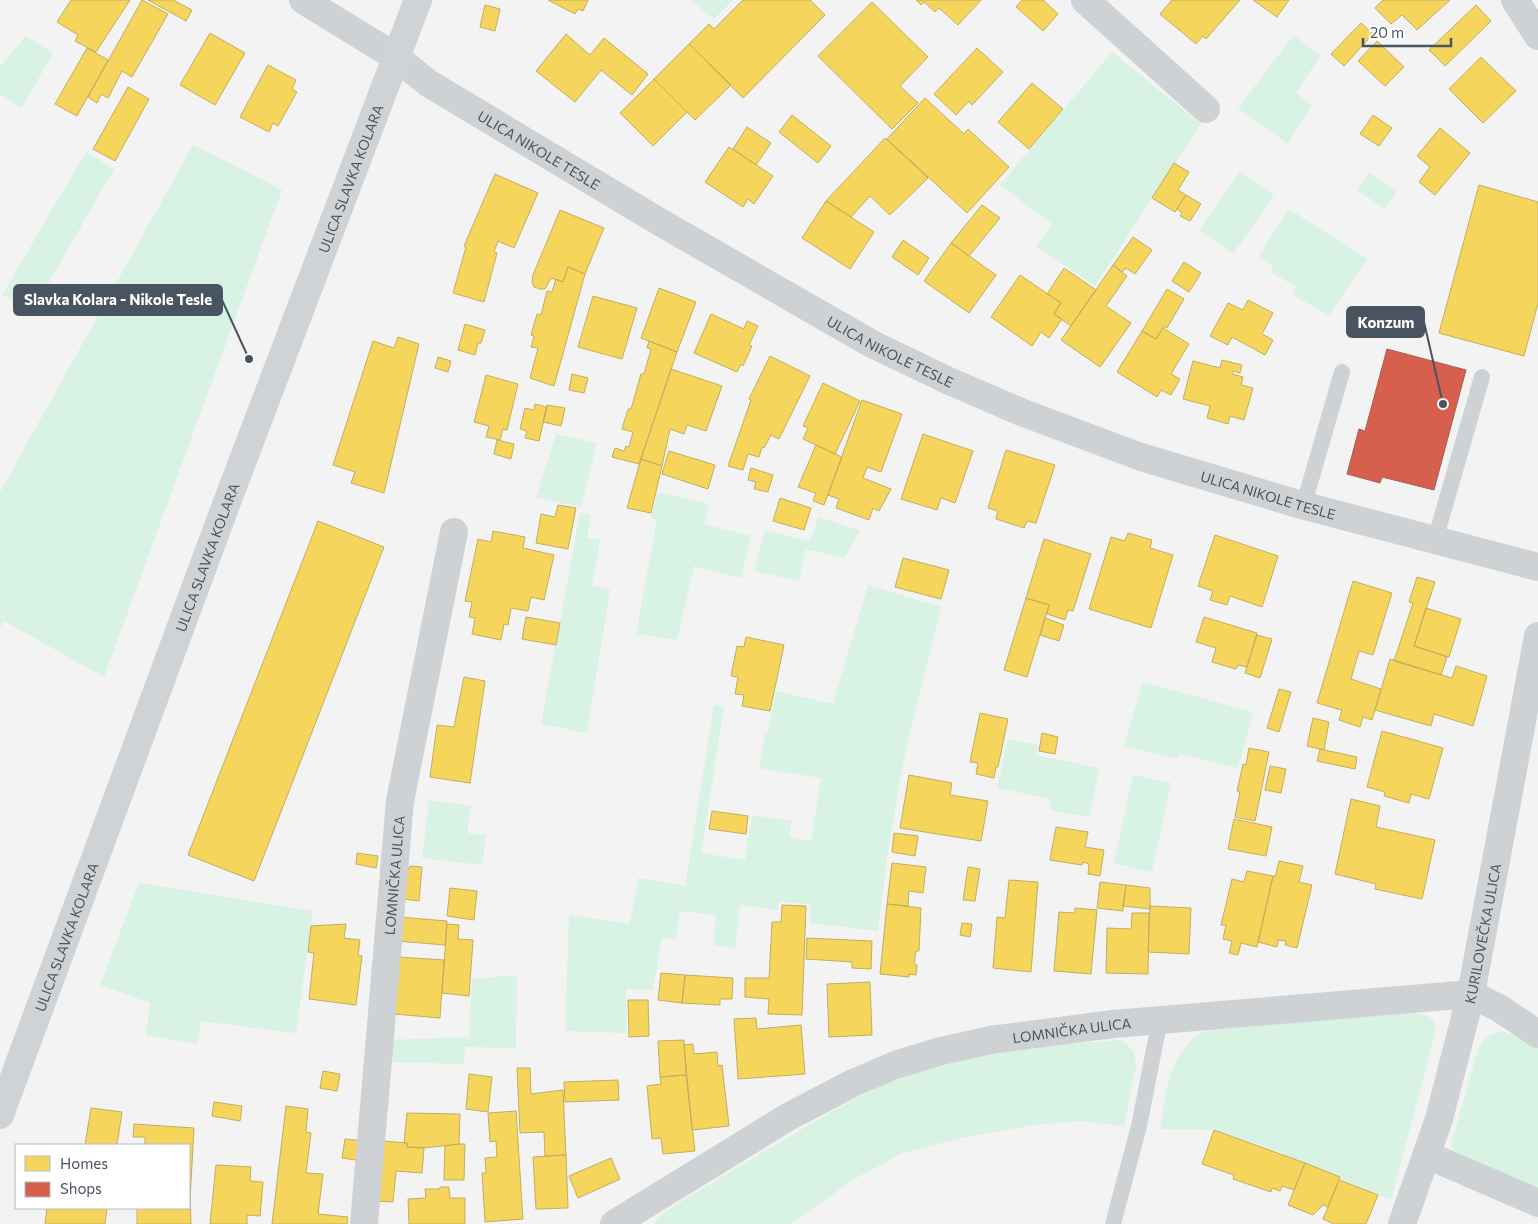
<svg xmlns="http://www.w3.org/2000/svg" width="1538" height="1224" font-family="Commissioner,sans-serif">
<rect width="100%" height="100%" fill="#f3f3f3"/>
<!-- green -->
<path fill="#d8f2e3" d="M 691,0 L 733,0 L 714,19 Z
M 1294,35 L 1320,56 L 1296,93 L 1312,105 L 1288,144 L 1238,108 Z
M 26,36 L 53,53 L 22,108 L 0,94 L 0,66 Z
M 1112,52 L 1201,124 L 1095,286 L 1036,246 L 1052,224 L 1000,185 Z
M 193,145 L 282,190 L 104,677 L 4,621 L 0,628 L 0,492 Z
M 86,152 L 114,169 L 33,310 L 2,295 Z
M 1240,172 L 1274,195 L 1233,254 L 1199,230 Z
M 1369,173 L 1397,192 L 1385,209 L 1357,190 Z
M 1289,209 L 1367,259 L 1329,315 L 1293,295 L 1296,287 L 1271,272 L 1273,266 L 1258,257 Z
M 556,434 L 597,443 L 581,507 L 536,498 Z
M 658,492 L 709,504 L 704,524 L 751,536 L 741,578 L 694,566 L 677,640 L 636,634 L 657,520 L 651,518 Z
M 580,513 L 591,515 L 587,538 L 600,540 L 592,585 L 610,590 L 587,733 L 541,724 Z
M 819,517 L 860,531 L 845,558 L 806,549 L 799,581 L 754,571 L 765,530 L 809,542 Z
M 868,585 L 941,607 L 906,749 L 888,848 L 878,931 L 810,923 L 810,904 L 779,902 L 778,910 L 740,905 L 735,948 L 714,945 L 716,915 L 680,911 L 676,939 L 662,938 L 653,990 L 626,989 L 626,1033 L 565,1031 L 569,915 L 630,924 L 638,878 L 685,886 L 714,705 L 724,707 L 701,853 L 745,860 L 752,815 L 792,821 L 789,837 L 811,841 L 821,778 L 759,768 L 765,732 L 768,732 L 776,691 L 833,704 Z
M 1143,682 L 1253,712 L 1238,768 L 1180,754 L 1178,759 L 1124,746 Z
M 1008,739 L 1038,745 L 1036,755 L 1099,768 L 1090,817 L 1050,810 L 1051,799 L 997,788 Z
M 1133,775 L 1171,783 L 1152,872 L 1114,863 Z
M 429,800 L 471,806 L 467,833 L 486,835 L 482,865 L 422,858 Z
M 139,883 L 313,911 L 296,1033 L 201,1021 L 198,1044 L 146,1035 L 150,1003 L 100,985 Z
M 517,975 L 516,1048 L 465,1047 L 464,1064 L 388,1062 L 390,1040 L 469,1037 L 472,979 Z
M 1411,1012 L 1428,1016 L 1433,1020 L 1436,1030 L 1391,1200 L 1339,1180 L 1340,1177 L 1283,1155 L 1283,1153 L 1214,1130 L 1160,1129 C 1167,1092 1168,1049 1205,1031 Z
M 1502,1032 L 1520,1036 L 1538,1048 L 1538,1192 L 1455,1154 L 1451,1145 L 1478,1049 C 1484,1038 1490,1034 1502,1032 Z
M 1121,1040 L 1134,1052 L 1136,1066 L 1124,1126 L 1078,1121 L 1034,1125 L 965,1137 L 903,1153 L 856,1178 L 790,1224 L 654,1224 L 657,1218 L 669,1209 C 715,1181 762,1152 809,1125 C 839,1108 868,1090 901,1078 C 971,1053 1047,1045 1121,1040 Z"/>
<!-- homes -->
<path fill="#f6d55c" stroke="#c2ae5e" d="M 71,0 L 130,0 L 96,52 L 75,41 L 78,35 L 57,22 Z
M 142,0 L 168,14 L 132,77 L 122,71 L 108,98 L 101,94 L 97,103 L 88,97 Z
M 148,0 L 173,0 L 192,10 L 186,21 Z
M 548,0 L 588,0 L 583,11 L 578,9 L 575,14 Z
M 743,0 L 810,0 L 825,15 L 743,98 L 689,44 L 709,24 L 714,29 Z
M 916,0 L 981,0 L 958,25 L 939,8 L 935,12 L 924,2 L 921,5 Z
M 1022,0 L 1043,0 L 1058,14 L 1043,31 L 1016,7 Z
M 1172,0 L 1240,0 L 1206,39 L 1203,36 L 1196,44 L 1160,14 Z
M 1253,0 L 1289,0 L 1277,17 Z
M 1383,0 L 1450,0 L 1417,30 L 1402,15 L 1391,24 L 1375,8 Z
M 872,2 L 928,57 L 900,86 L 918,103 L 892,129 L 818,56 Z
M 485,5 L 500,9 L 495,31 L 480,27 Z
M 1476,5 L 1491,21 L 1445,66 L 1429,50 Z
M 1361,23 L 1373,34 L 1344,66 L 1331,54 Z
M 210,33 L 245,53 L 215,105 L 180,85 Z
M 566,34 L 590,55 L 604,38 L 648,74 L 632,95 L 601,70 L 575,102 L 536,71 Z
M 1377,41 L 1404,67 L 1385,86 L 1358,61 Z
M 689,44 L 731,85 L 695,120 L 654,79 Z
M 87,48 L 108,60 L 77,116 L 55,104 Z
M 977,48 L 1003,72 L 972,105 L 969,101 L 956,115 L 934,94 Z
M 1481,57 L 1516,91 L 1483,123 L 1449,89 Z
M 268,65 L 296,80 L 292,89 L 297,92 L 278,126 L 273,123 L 269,132 L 240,117 Z
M 654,79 L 687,112 L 653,146 L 620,113 Z
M 1032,83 L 1063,109 L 1029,149 L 998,122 Z
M 128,87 L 149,99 L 115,161 L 93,149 Z
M 925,98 L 964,134 L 968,129 L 1009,167 L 967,213 L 887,139 Z
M 792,115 L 831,146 L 818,163 L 779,132 Z
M 1373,115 L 1392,128 L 1379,146 L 1360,134 Z
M 747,127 L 771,143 L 756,165 L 733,149 Z
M 1440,128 L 1470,153 L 1435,195 L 1419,182 L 1430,167 L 1417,156 Z
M 885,138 L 928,178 L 890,215 L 870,196 L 851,217 L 826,201 Z
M 729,147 L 773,176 L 754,204 L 748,199 L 743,207 L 705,182 Z
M 1174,163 L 1189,172 L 1178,190 L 1186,195 L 1175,212 L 1152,198 Z
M 495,174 L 538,193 L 514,248 L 498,241 L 494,252 L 497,253 L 484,302 L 453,293 L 466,247 L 464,246 Z
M 1479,185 L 1538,202 L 1538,303 L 1524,356 L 1439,333 Z
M 1186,195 L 1201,204 L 1190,221 L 1180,216 L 1182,213 L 1177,209 Z
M 826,201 L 874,232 L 850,269 L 802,238 Z
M 982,205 L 1000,218 L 969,256 L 951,243 Z
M 560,210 L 604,228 L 585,274 L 568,267 L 563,282 L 551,278 L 545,289 L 540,289 L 534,287 L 532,282 L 533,275 Z
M 1133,237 L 1152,250 L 1135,274 L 1126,268 L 1122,272 L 1113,265 Z
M 903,240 L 929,258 L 918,275 L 892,257 Z
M 951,243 L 996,275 L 969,313 L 924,281 Z
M 1184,262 L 1201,273 L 1189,292 L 1172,281 Z
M 1113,265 L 1127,276 L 1106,306 L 1131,323 L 1100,367 L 1061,340 Z
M 568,267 L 585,274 L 554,386 L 530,378 L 538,348 L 531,347 L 534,336 L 531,335 L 537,314 L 541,315 L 547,291 L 552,292 L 556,279 L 563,282 Z
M 1064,268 L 1096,290 L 1071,326 L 1054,314 L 1061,303 L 1047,294 Z
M 1020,275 L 1061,303 L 1054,314 L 1062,319 L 1049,338 L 1041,332 L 1032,346 L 991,317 Z
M 659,288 L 696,302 L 677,352 L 641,338 Z
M 1167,289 L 1184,299 L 1167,328 L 1164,326 L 1156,339 L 1142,331 Z
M 593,296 L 637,308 L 622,359 L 578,347 Z
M 1248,300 L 1273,313 L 1262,334 L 1273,340 L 1265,355 L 1232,337 L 1228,345 L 1210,336 L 1228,303 L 1243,310 Z
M 711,314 L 744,329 L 747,321 L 758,326 L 749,345 L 752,346 L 743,366 L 741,364 L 737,372 L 694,353 Z
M 465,324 L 485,330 L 481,343 L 478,343 L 475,355 L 458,350 Z
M 1163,328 L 1189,344 L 1171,374 L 1180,379 L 1171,395 L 1161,390 L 1157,397 L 1117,372 L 1142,331 L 1156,339 Z
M 398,337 L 419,344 L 384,493 L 351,483 L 355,472 L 333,465 L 373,341 L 394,348 Z
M 649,341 L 677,352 L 639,464 L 612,457 L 615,448 L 624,451 L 626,446 L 629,447 L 633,432 L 622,429 L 628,409 L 631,409 L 641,374 L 644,374 L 651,349 L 647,348 Z
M 770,356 L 810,376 L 779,439 L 771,435 L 764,448 L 762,447 L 759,457 L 748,454 L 743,470 L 728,466 L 751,400 L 749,399 Z
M 438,357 L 451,361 L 448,372 L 435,368 Z
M 1222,360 L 1242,365 L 1240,373 L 1233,371 L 1232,374 L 1243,377 L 1241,385 L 1253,388 L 1244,420 L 1230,416 L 1228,424 L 1207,418 L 1210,406 L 1183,399 L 1193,361 L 1220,368 Z
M 671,369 L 722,386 L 706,431 L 687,425 L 684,434 L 670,429 L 662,466 L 641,459 Z
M 572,374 L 588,378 L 584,393 L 569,390 Z
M 486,375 L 518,384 L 507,430 L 503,429 L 500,440 L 486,437 L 489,426 L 474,422 Z
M 823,383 L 860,401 L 835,454 L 803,439 L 808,428 L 803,426 Z
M 862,400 L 902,414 L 881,472 L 867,467 L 863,478 L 891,489 L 879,511 L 873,508 L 869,520 L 836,508 L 839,499 L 828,495 Z
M 535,404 L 547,407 L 539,441 L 525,438 L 527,431 L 520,429 L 525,408 L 534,410 Z
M 547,405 L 565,408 L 561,426 L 543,422 Z
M 923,434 L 973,451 L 955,503 L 941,498 L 937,510 L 901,499 Z
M 497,440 L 514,444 L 511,459 L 494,454 Z
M 816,445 L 842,457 L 824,505 L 813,501 L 816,493 L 798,487 Z
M 1006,450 L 1055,465 L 1036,523 L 1027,521 L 1024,528 L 996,519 L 998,511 L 988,508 Z
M 669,451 L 715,465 L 708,489 L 662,474 Z
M 641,459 L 662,466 L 651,513 L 627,508 Z
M 751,468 L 773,475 L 768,492 L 754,489 L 756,482 L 748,480 Z
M 780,498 L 811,508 L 804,530 L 773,521 Z
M 558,505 L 576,508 L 568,549 L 536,543 L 541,514 L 555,517 Z
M 318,521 L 384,547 L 254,881 L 188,855 Z
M 493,531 L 525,537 L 523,548 L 554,555 L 544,600 L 531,597 L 528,611 L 511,608 L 508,625 L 504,624 L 501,640 L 472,634 L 475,618 L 469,617 L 472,602 L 465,601 L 478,539 L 491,542 Z
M 1128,533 L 1152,540 L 1150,548 L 1173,555 L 1151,628 L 1089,609 L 1111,537 L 1125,541 Z
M 1215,535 L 1278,556 L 1262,607 L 1230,596 L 1227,605 L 1210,600 L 1213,591 L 1198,586 Z
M 1044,539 L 1091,554 L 1073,611 L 1068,610 L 1065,620 L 1047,614 L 1049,605 L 1026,598 Z
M 903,558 L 949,570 L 941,599 L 895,587 Z
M 1417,577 L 1435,582 L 1414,646 L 1447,657 L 1441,675 L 1394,661 L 1413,603 L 1409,602 Z
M 1353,581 L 1392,593 L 1373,655 L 1359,651 L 1351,679 L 1381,689 L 1372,720 L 1363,717 L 1360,727 L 1339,720 L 1342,710 L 1317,703 Z
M 1026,598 L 1049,605 L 1027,677 L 1004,670 Z
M 1426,608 L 1461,619 L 1449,657 L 1414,646 Z
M 526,617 L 560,623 L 556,645 L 522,639 Z
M 1204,617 L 1257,633 L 1247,667 L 1238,665 L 1236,669 L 1212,662 L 1216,648 L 1196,642 Z
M 1045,618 L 1064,625 L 1059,641 L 1040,635 Z
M 1257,635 L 1272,639 L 1260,678 L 1245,673 Z
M 746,637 L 784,645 L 770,711 L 742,706 L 744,695 L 735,694 L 738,677 L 731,676 L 737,646 L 744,647 Z
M 1390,659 L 1452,678 L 1456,666 L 1487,676 L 1473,726 L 1434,714 L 1431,726 L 1375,710 Z
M 464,677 L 485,681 L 470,783 L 430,777 L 437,725 L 454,727 Z
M 1279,689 L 1291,692 L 1279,732 L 1267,728 Z
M 980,713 L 1008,719 L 998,767 L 996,767 L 994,778 L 976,774 L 978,763 L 970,762 Z
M 1313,718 L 1329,722 L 1324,750 L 1307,746 Z
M 1382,731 L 1443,748 L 1429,799 L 1411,794 L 1409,803 L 1384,796 L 1385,792 L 1367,787 Z
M 1042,733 L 1058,737 L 1055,754 L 1039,751 Z
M 1249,748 L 1269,752 L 1255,821 L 1235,817 L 1240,791 L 1237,791 L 1243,764 L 1246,765 Z
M 1320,749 L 1357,757 L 1355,769 L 1317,761 Z
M 1270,766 L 1286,769 L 1281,793 L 1265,790 Z
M 909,775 L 952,783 L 950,795 L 988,801 L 981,841 L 900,828 Z
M 1351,799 L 1380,806 L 1376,827 L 1435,840 L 1422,899 L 1375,889 L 1376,884 L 1335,874 Z
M 712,811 L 748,816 L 746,834 L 709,829 Z
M 1234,819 L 1272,827 L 1266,856 L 1228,849 Z
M 1056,827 L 1088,832 L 1085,847 L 1104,850 L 1100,876 L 1088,874 L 1089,864 L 1083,862 L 1082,865 L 1050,860 Z
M 894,833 L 918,836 L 915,856 L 892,852 Z
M 357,853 L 378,856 L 376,868 L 356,864 Z
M 1279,861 L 1303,866 L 1299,882 L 1312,885 L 1297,948 L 1285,945 L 1286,941 L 1278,940 L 1277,947 L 1258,942 L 1273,876 L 1275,877 Z
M 892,863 L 926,867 L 923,893 L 909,891 L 908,906 L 887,904 Z
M 410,866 L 422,867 L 419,901 L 404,899 L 407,869 L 409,869 Z
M 968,867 L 980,869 L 975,901 L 963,900 Z
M 1247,871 L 1273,876 L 1257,947 L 1241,943 L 1238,955 L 1229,953 L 1232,941 L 1223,939 L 1226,925 L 1221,925 L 1232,879 L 1244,882 Z
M 1009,880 L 1038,882 L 1031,972 L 993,968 L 997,917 L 1005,918 Z
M 1100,882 L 1126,885 L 1123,911 L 1097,908 Z
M 1126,885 L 1150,888 L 1150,909 L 1123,906 Z
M 450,888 L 477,891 L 474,920 L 447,916 Z
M 887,904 L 921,908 L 919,951 L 916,951 L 914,964 L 917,965 L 916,975 L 909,974 L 909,977 L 880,974 Z
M 782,905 L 806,906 L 802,1015 L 768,1014 L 769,999 L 745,997 L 745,978 L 769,978 L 772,922 L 781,922 Z
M 1150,906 L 1191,908 L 1189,954 L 1148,952 Z
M 1075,908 L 1097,910 L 1091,974 L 1054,971 L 1059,912 L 1075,913 Z
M 1132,913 L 1149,913 L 1148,974 L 1106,973 L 1107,928 L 1131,929 Z
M 399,917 L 447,921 L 445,945 L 397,941 Z
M 962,923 L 972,924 L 970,937 L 960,935 Z
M 346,924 L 344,938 L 360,940 L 358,955 L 362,956 L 356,1005 L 309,999 L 314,953 L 308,952 L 311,926 Z
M 447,924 L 459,925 L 458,939 L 473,940 L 469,996 L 442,993 Z
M 807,938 L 872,941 L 871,969 L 852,968 L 852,962 L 806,959 Z
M 399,957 L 444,960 L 440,1018 L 394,1014 Z
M 661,973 L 685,975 L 682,1003 L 658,1000 Z
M 685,975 L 733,978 L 732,999 L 720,999 L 720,1005 L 682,1003 Z
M 870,982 L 872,1035 L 829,1037 L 827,984 Z
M 628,1000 L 648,1000 L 649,1036 L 629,1037 Z
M 756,1018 L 757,1029 L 801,1025 L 805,1074 L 738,1079 L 734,1019 Z
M 684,1040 L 686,1075 L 660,1077 L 658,1041 Z
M 693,1044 L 694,1054 L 717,1052 L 718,1066 L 722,1065 L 729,1126 L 692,1130 L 684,1045 Z
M 517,1068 L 530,1068 L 531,1094 L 563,1090 L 566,1155 L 545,1156 L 544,1132 L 520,1133 Z
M 323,1071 L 340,1074 L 337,1091 L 320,1088 Z
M 469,1074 L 492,1077 L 488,1112 L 466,1109 Z
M 686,1075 L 695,1151 L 663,1154 L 661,1138 L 652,1139 L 647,1086 L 661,1084 L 660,1077 Z
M 618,1080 L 619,1100 L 565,1102 L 564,1082 Z
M 214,1102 L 242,1106 L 240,1121 L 212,1116 Z
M 286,1106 L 308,1109 L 306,1132 L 311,1133 L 306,1173 L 323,1174 L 318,1214 L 348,1217 L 347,1224 L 272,1224 Z
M 91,1108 L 122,1112 L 117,1145 L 85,1145 Z
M 516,1111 L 523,1219 L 485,1222 L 482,1173 L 486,1173 L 485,1158 L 497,1157 L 496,1141 L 490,1142 L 488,1113 Z
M 407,1113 L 460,1114 L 459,1144 L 424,1148 L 407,1147 L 407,1143 L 404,1143 Z
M 134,1124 L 194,1128 L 190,1200 L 189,1145 L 145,1145 L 145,1137 L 133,1137 Z
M 1214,1130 L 1305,1163 L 1294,1190 L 1282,1186 L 1280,1191 L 1272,1188 L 1271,1192 L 1233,1179 L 1234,1175 L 1202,1164 Z
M 345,1139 L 364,1141 L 362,1161 L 342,1158 Z
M 382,1141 L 407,1143 L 407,1147 L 424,1148 L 422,1173 L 396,1171 L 393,1202 L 375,1201 Z
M 459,1144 L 465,1144 L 464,1180 L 444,1180 L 445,1146 Z
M 566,1155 L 568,1208 L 536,1209 L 533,1157 Z
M 611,1158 L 620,1179 L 578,1198 L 569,1176 Z
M 1305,1163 L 1340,1177 L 1328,1207 L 1323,1205 L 1313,1215 L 1288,1205 Z
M 216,1165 L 251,1167 L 250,1181 L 263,1182 L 260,1216 L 247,1215 L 247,1224 L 210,1224 Z
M 1339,1180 L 1378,1195 L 1366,1224 L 1334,1224 L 1323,1219 Z
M 440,1187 L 449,1187 L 450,1198 L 465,1198 L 465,1224 L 409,1224 L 408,1199 L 426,1198 L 425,1189 L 440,1189 Z
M 190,1200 L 191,1224 L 137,1224 L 137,1208 L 189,1208 Z
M 47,1208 L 107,1208 L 105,1224 L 45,1224 Z"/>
<!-- shops -->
<path fill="#d6604d" stroke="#ac5c53" d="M 1387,349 L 1466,370 L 1434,490 L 1382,477 L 1380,483 L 1347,474 L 1359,429 L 1365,431 Z"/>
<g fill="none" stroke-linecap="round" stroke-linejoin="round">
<!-- service -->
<path stroke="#cfd2d4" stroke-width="16" d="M 1305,506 L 1308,490 L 1342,372
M 1435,540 L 1482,377
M 1113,1224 L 1139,1126 L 1160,1019"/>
<!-- minor -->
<g stroke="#cfd2d4" stroke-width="28">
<path id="s1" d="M 303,0 L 396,57 L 428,83 L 658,221 L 872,344 L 949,381 L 1021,412 L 1141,457 L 1305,506 L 1538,567"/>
<path d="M 1085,0 L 1206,109"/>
<path d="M 1515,0 L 1538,36"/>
<path d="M 1427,1155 L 1538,1203"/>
<path id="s2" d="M 364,1224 L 400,801 L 454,532"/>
<path id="s3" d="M 614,1224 L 788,1117 L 853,1083 L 895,1065 L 941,1051 L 991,1040 L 1113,1024 L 1471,994 L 1499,1008 L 1538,1034"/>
<path id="s4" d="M 1402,1224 L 1439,1119 L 1471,994 L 1538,636"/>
</g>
<!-- secondary -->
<path stroke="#d0d3d6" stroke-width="28" id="s5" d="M 0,1115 L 227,502 L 418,0"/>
</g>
<g text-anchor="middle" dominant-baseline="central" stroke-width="5" stroke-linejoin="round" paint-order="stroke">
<!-- street labels -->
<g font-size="14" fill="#495461" stroke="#fff">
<text stroke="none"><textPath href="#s1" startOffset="280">ULICA NIKOLE TESLE</textPath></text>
<text stroke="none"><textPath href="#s5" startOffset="1000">ULICA SLAVKA KOLARA</textPath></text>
<text stroke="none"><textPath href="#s1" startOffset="685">ULICA NIKOLE TESLE</textPath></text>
<text stroke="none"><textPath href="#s1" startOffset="1090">ULICA NIKOLE TESLE</textPath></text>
<text stroke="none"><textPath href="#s5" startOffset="595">ULICA SLAVKA KOLARA</textPath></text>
<text stroke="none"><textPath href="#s2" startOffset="350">LOMNIČKA ULICA</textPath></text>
<text stroke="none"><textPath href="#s4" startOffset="302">KURILOVEČKA ULICA</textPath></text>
<text stroke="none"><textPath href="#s5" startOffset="190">ULICA SLAVKA KOLARA</textPath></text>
<text stroke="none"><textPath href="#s3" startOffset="504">LOMNIČKA ULICA</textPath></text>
</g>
</g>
<!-- callouts -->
<path fill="none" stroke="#495461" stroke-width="2" d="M249 359L222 300M1443 404L1424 322"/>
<g fill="#495461" stroke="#fff" stroke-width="2">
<circle cx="249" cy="359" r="5"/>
<circle cx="1443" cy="404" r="5"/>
</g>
<g fill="#495461" stroke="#495461" stroke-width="2">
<rect x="14" y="285" width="208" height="30" rx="5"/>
<rect x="1347" y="307" width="77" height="30" rx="5"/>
</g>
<g font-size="15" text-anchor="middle" font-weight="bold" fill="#fff">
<text x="118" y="305">Slavka Kolara - Nikole Tesle</text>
<text x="1386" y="328">Konzum</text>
</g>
<!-- legend -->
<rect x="15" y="1144" width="175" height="65" fill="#ffffff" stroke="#b6bbc0"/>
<rect x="25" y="1156" width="25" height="15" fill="#f6d55c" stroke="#b6bbc0"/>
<text x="60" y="1169" font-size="15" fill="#495461">Homes</text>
<rect x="25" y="1182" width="25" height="15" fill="#d6604d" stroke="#b6bbc0"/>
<text x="60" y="1194" font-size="15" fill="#495461">Shops</text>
<!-- scale -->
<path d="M1363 38v8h88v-8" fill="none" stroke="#495461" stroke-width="2.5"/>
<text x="1370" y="38" font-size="15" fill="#495461" stroke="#ffffff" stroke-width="4" paint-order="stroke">20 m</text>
</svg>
